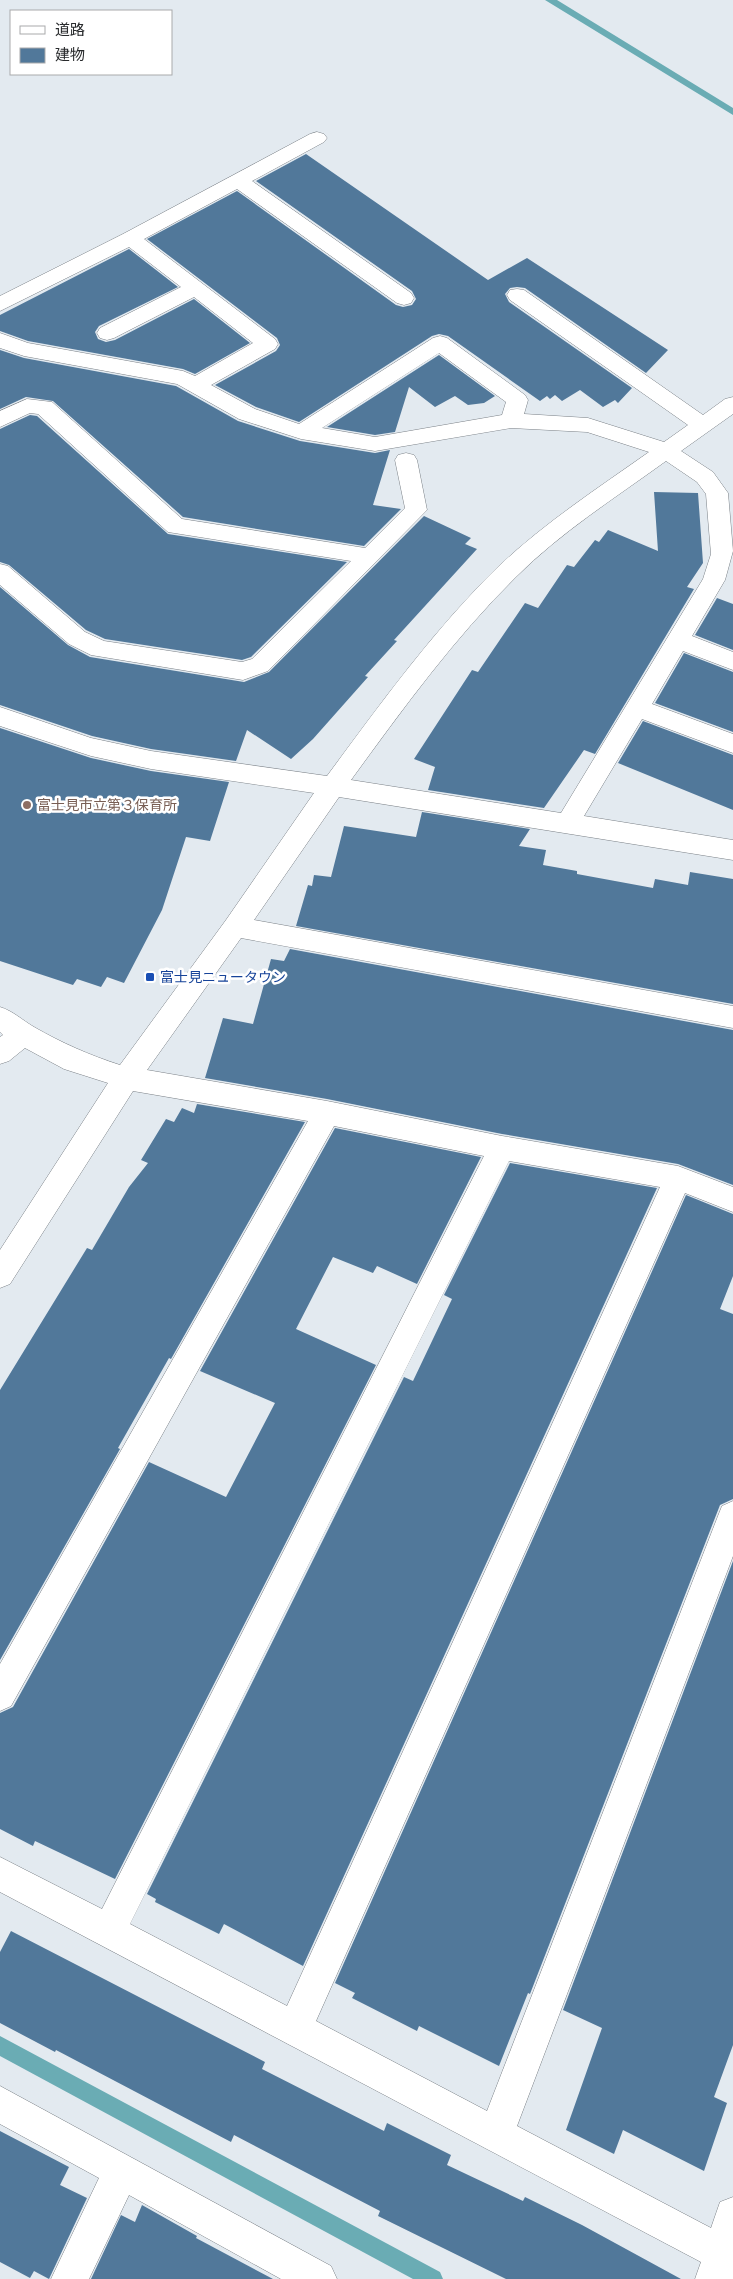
<svg xmlns="http://www.w3.org/2000/svg" width="733" height="2279" font-family="Montserrat,'Noto Sans JP',sans-serif">
<rect width="100%" height="100%" fill="#e3eaf0"/>
<g fill="none" stroke-linecap="round" stroke-linejoin="round">
<!-- stream -->
<path fill="#6aacb4" fill-rule="evenodd" d="M 545,0 L 557,0 L 733,108 L 733,115 Z
M 0,2036 L 440,2272 L 443,2279 L 413,2279 L 0,2056 Z"/>
</g>
<!-- building -->
<path fill="#51789a" d="M 306,154 L 488,280 L 527,258 L 668,350 L 646,373 L 525,288 L 517,287 L 510,288 L 505,294 L 509,302 L 632,388 L 618,403 L 615,400 L 603,407 L 580,390 L 562,401 L 555,395 L 550,399 L 547,396 L 540,401 L 448,336 L 439,334 L 432,336 L 299,422 L 256,407 L 215,385 L 276,351 L 280,345 L 277,338 L 147,239 L 237,191 L 396,305 L 403,307 L 412,305 L 416,299 L 412,291 L 256,181 Z
M 129,249 L 178,287 L 99,326 L 95,332 L 98,339 L 106,342 L 115,340 L 194,299 L 250,343 L 195,374 L 183,369 L 28,341 L 0,331 L 0,315 Z
M 0,350 L 24,358 L 176,386 L 238,421 L 300,441 L 375,453 L 390,450 L 373,505 L 401,509 L 364,546 L 183,517 L 53,401 L 26,397 L 0,409 Z
M 439,355 L 495,396 L 484,403 L 468,405 L 455,396 L 435,407 L 409,387 L 395,432 L 375,435 L 327,427 Z
M 30,415 L 37,416 L 168,534 L 347,562 L 251,657 L 242,660 L 105,639 L 86,630 L 9,565 L 0,562 L 0,429 Z
M 654,492 L 698,493 L 703,563 L 687,587 L 694,589 L 595,754 L 584,750 L 544,808 L 428,790 L 435,767 L 414,759 L 472,670 L 478,672 L 525,603 L 538,608 L 567,565 L 574,567 L 595,540 L 599,542 L 608,530 L 658,551 Z
M 424,516 L 471,538 L 465,544 L 477,549 L 394,640 L 397,641 L 365,676 L 368,677 L 313,739 L 291,759 L 247,730 L 236,761 L 151,749 L 92,736 L 0,705 L 0,587 L 68,645 L 90,657 L 244,682 L 269,672 Z
M 717,598 L 733,604 L 733,650 L 695,635 Z
M 684,653 L 733,672 L 733,732 L 655,703 Z
M 643,721 L 733,755 L 733,810 L 618,763 Z
M 0,728 L 91,758 L 151,771 L 229,782 L 210,841 L 186,837 L 162,910 L 124,983 L 107,977 L 101,987 L 77,979 L 73,985 L 0,961 Z
M 422,812 L 530,829 L 519,846 L 546,850 L 543,865 L 577,871 L 577,874 L 653,888 L 655,879 L 688,885 L 690,872 L 733,879 L 733,1004 L 296,926 L 308,885 L 312,886 L 314,875 L 331,877 L 344,826 L 416,837 Z
M 290,949 L 733,1030 L 733,1185 L 678,1164 L 502,1134 L 327,1099 L 205,1078 L 223,1018 L 253,1024 L 271,959 L 284,961 Z
M 197,1104 L 305,1122 L 171,1359 L 169,1358 L 118,1448 L 120,1449 L 0,1660 L 0,1390 L 87,1248 L 92,1250 L 129,1187 L 148,1163 L 141,1160 L 166,1119 L 174,1122 L 182,1108 L 194,1113 Z
M 335,1128 L 481,1157 L 417,1284 L 377,1266 L 373,1273 L 333,1257 L 296,1329 L 376,1365 L 115,1879 L 35,1841 L 33,1846 L 0,1829 L 0,1713 L 13,1707 L 149,1462 L 226,1497 L 275,1403 L 200,1371 Z
M 510,1163 L 657,1188 L 303,1966 L 224,1924 L 219,1934 L 155,1902 L 156,1899 L 147,1894 L 404,1377 L 413,1381 L 452,1299 L 444,1295 Z
M 686,1195 L 733,1214 L 733,1276 L 720,1309 L 733,1314 L 733,1499 L 720,1505 L 530,1994 L 528,1993 L 499,2066 L 419,2026 L 417,2031 L 352,1998 L 355,1993 L 335,1983 Z
M 733,1561 L 733,2045 L 714,2097 L 727,2103 L 704,2171 L 623,2130 L 614,2154 L 566,2130 L 602,2028 L 563,2010 Z
M 11,1931 L 265,2062 L 262,2069 L 384,2131 L 387,2123 L 451,2155 L 447,2165 L 523,2201 L 525,2197 L 582,2225 L 681,2279 L 506,2279 L 378,2216 L 380,2211 L 234,2135 L 231,2142 L 56,2050 L 55,2052 L 0,2023 L 0,1952 Z
M 0,2131 L 69,2167 L 60,2185 L 87,2198 L 49,2279 L 34,2271 L 30,2278 L 0,2262 Z
M 142,2205 L 197,2236 L 196,2238 L 273,2279 L 91,2279 L 121,2215 L 135,2222 Z"/>
<g fill="none" stroke-linecap="round" stroke-linejoin="round">
<defs>
<path id="minor" d="M 317,132 L 324,134 L 327,138 L 324,142 L 252,181 L 411,293 L 414,298 L 411,303 L 404,305 L 397,303 L 237,189 L 144,239 L 275,339 L 278,344 L 275,349 L 211,385 L 255,409 L 299,424 L 433,338 L 440,336 L 447,338 L 525,395 L 528,400 L 524,414 L 588,418 L 664,442 L 688,425 L 510,300 L 507,295 L 510,290 L 517,289 L 524,290 L 703,415 L 725,399 L 733,397 L 733,414 L 681,451 L 713,472 L 728,493 L 733,551 L 725,580 L 692,636 L 733,652 L 733,670 L 683,651 L 652,704 L 733,734 L 733,753 L 642,719 L 584,816 L 733,840 L 733,860 L 339,797 L 254,920 L 733,1006 L 733,1028 L 241,938 L 147,1070 L 327,1101 L 502,1136 L 678,1166 L 733,1187 L 733,1212 L 685,1193 L 316,2021 L 487,2111 L 718,1516 L 722,1506 L 733,1501 L 733,1556 L 517,2126 L 711,2228 L 720,2202 L 733,2197 L 733,2279 L 695,2279 L 701,2262 L 0,1892 L 0,1857 L 102,1909 L 484,1156 L 334,1126 L 11,1706 L 0,1711 L 0,1664 L 308,1121 L 133,1091 L 10,1284 L 0,1288 L 0,1250 L 108,1083 L 64,1069 L 25,1048 L 9,1061 L 0,1064 L 0,1037 L 3,1035 L 0,1032 L 0,1007 C 13,1011 22,1020 34,1027 C 62,1043 89,1055 120,1065 L 226,920 L 314,793 L 151,769 L 91,756 L 0,726 L 0,707 L 91,738 L 151,751 L 327,776 C 381,703 435,628 500,565 C 546,522 598,488 649,452 L 587,432 L 511,428 L 375,451 L 301,439 L 239,419 L 177,384 L 24,356 L 0,348 L 0,333 L 28,343 L 183,371 L 195,376 L 253,343 L 194,297 L 114,338 L 107,340 L 100,338 L 97,333 L 100,328 L 181,287 L 129,247 L 0,311 L 0,296 L 123,234 L 310,134 ZM 439,353 L 506,402 L 502,415 L 375,437 L 322,428 ZM 666,461 L 697,482 L 706,494 L 711,554 L 703,579 L 561,813 L 351,780 C 402,710 454,638 516,577 C 561,532 615,498 666,461 ZM 509,1161 L 660,1187 L 287,2006 L 130,1924 Z
M 27,399 L 52,402 L 182,519 L 365,548 L 405,508 L 395,460 L 398,455 L 406,453 L 414,455 L 417,460 L 427,510 L 268,671 L 243,680 L 91,655 L 69,644 L 0,585 L 0,564 L 8,566 L 85,632 L 104,641 L 242,662 L 252,659 L 351,561 L 168,532 L 38,414 L 30,413 L 0,427 L 0,411 Z
M 0,2086 L 331,2266 L 337,2279 L 281,2279 L 129,2195 L 89,2279 L 51,2279 L 99,2178 L 0,2124 Z"/>
</defs>
<!-- minor casing -->
<use href="#minor" stroke="#7b8187" stroke-width="1"/>
<!-- minor -->
<use href="#minor" fill="#fff" fill-rule="evenodd"/>
</g>
<!-- markers -->
<circle fill="#8d6e63" stroke="#fff" stroke-width="2" cx="27" cy="805" r="5"/>
<rect fill="#1a4fb4" stroke="#fff" stroke-width="2" x="145" y="972" width="10" height="10" rx="2.5"/>
<g text-anchor="middle" dominant-baseline="central" stroke-width="5" stroke-linejoin="round" paint-order="stroke">
<!-- education labels -->
<g font-size="14" fill="#785e54" stroke="#fff" text-anchor="start">
<text x="37" y="805">富士見市立第３保育所</text>
</g>
<!-- transit labels -->
<g font-size="14" fill="#164399" stroke="#fff" text-anchor="start">
<text x="160" y="977">富士見ニュータウン</text>
</g>
</g>
<!-- legend -->
<rect x="10" y="10" width="162" height="65" fill="#ffffff" stroke="#a9aaab"/>
<rect x="20" y="26" width="25" height="8" fill="#ffffff" stroke="#a9aaab"/>
<text x="55" y="35" font-size="15" fill="#282a2c">道路</text>
<rect x="20" y="48" width="25" height="15" fill="#51789a" stroke="#a9aaab"/>
<text x="55" y="60" font-size="15" fill="#282a2c">建物</text>
</svg>
